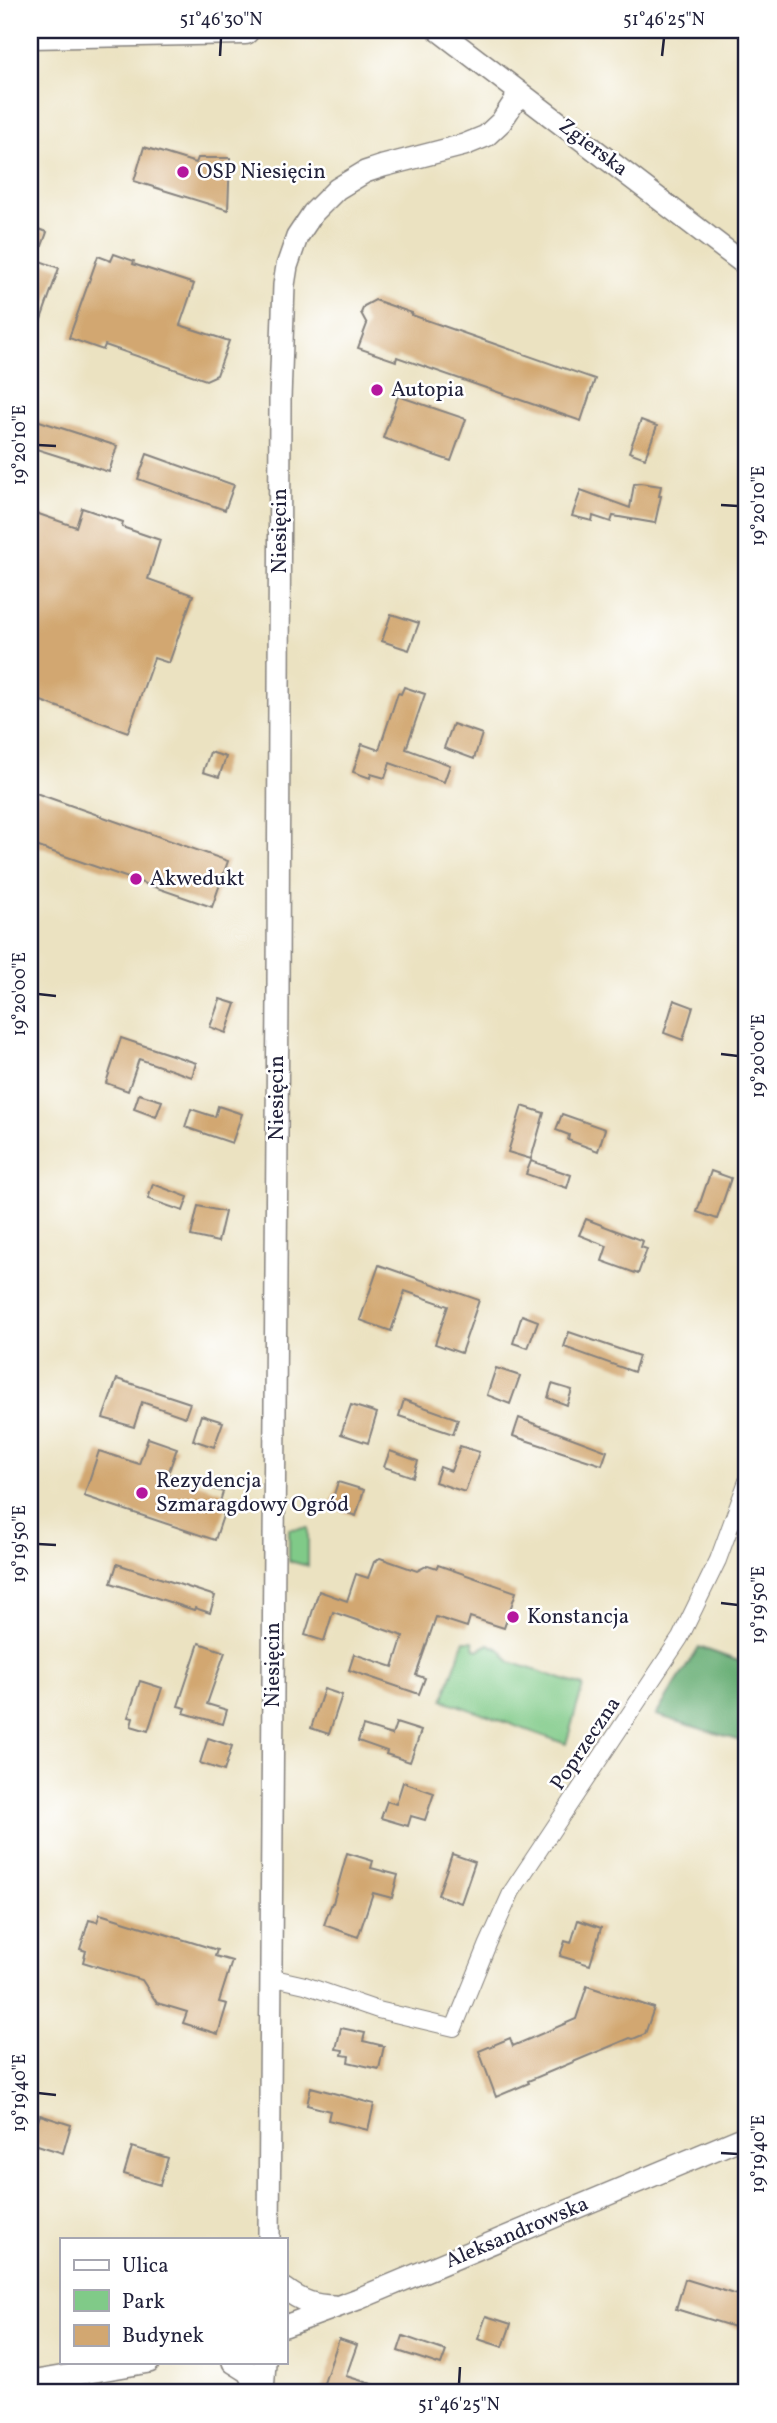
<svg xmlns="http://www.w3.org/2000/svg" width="777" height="2423" font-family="Vollkorn,serif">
<rect width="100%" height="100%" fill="#fff"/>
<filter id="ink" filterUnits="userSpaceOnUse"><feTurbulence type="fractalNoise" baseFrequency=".0143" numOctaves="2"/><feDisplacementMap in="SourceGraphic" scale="14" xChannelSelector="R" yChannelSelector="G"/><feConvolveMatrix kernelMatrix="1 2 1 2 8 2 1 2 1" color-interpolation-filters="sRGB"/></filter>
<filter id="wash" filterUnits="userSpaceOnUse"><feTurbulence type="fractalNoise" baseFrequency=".00686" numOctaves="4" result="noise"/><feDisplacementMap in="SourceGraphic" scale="28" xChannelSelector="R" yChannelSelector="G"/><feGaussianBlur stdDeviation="1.57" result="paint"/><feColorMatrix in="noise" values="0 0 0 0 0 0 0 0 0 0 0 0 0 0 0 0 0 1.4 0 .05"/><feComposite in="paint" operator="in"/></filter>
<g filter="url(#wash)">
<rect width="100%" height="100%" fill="#ebe2c1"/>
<!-- green -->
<path fill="#80ca88" stroke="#517662" stroke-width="2" d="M 308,1528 L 308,1566 L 289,1561 L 289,1529 Z
M 464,1641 L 473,1641 L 475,1649 L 478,1650 L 489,1644 L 501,1650 L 510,1662 L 583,1686 L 566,1744 L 443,1700 Z"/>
<!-- forest -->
<path fill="#68ae74" stroke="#456858" stroke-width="2" d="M 699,1647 L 747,1664 L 747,1743 L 656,1715 Z"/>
<g id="blocks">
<!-- building -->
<path fill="#d2a771" d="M 144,147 L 196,163 L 198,158 L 230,158 L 228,210 L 134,181 Z
M 30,226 L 47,232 L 37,260 L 59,268 L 32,345 L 30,344 Z
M 114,254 L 134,261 L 133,264 L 194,284 L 180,325 L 229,341 L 217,375 L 206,380 L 105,345 L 103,350 L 69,338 L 98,256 L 111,261 Z
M 375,300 L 412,313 L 412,315 L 595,379 L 581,421 L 397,357 L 396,361 L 358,348 L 367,324 L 361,313 L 364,306 Z
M 398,396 L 466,419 L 451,461 L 383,438 Z
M 30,418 L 117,446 L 109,472 L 30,447 Z
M 641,420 L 657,426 L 645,458 L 629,452 Z
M 147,454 L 234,485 L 225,510 L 138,479 Z
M 640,483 L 661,486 L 659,496 L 661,496 L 655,523 L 613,516 L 611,522 L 593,516 L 592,521 L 572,516 L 581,490 L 630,508 L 634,484 Z
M 82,508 L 123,522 L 122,527 L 160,540 L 148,579 L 193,595 L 169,663 L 154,658 L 128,732 L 30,697 L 30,511 L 76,527 Z
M 391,614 L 419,623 L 409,650 L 382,641 Z
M 404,687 L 425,694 L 406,749 L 450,765 L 444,782 L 390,763 L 385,778 L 371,774 L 370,778 L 353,772 L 362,744 L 379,750 L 398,693 L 401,694 Z
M 453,724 L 482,734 L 474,759 L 444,748 Z
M 210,752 L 226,757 L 219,777 L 203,772 Z
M 30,791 L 228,861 L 212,907 L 30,844 Z
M 220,999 L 236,1004 L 226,1033 L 210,1027 Z
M 674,1000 L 693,1007 L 683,1040 L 664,1033 Z
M 121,1038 L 196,1063 L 192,1077 L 139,1059 L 128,1091 L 106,1083 Z
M 139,1094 L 162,1101 L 156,1117 L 134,1109 Z
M 218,1106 L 242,1114 L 232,1143 L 185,1127 L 191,1109 L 215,1117 Z
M 522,1106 L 544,1113 L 531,1159 L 508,1152 Z
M 562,1114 L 605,1129 L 598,1151 L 568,1140 L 569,1135 L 556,1130 Z
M 531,1161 L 571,1175 L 567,1188 L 526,1174 Z
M 711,1171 L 731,1178 L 717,1219 L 697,1212 Z
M 153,1184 L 188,1197 L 183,1211 L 148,1199 Z
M 198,1206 L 225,1212 L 218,1242 L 191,1236 Z
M 586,1219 L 643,1241 L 641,1247 L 647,1249 L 638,1274 L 602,1261 L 607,1246 L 579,1235 Z
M 379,1265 L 479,1300 L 461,1353 L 435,1344 L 448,1306 L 405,1291 L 391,1331 L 360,1320 Z
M 522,1315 L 538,1321 L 528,1348 L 513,1343 Z
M 569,1332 L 639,1356 L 634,1372 L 564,1347 Z
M 496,1368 L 520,1376 L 510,1404 L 487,1395 Z
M 117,1379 L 190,1403 L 185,1417 L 142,1402 L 134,1427 L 103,1418 Z
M 552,1384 L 572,1390 L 567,1405 L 548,1398 Z
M 404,1400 L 458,1419 L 453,1434 L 399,1416 Z
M 351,1405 L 377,1413 L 368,1443 L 341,1434 Z
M 201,1415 L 223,1422 L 214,1447 L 193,1440 Z
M 519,1418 L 607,1451 L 602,1465 L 513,1436 Z
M 148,1438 L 177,1448 L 168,1474 L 223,1492 L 219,1505 L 226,1507 L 215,1540 L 84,1496 L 99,1451 L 139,1464 Z
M 460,1446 L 479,1452 L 465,1492 L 435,1482 L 440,1467 L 451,1471 Z
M 390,1451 L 418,1461 L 413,1477 L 384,1467 Z
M 338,1482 L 364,1490 L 356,1516 L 330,1507 Z
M 380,1558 L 417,1571 L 428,1565 L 437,1568 L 438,1565 L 516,1592 L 504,1628 L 470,1617 L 467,1627 L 436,1617 L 416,1675 L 425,1678 L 419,1694 L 349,1670 L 354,1654 L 393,1667 L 403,1636 L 333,1612 L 324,1641 L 305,1635 L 319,1591 L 347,1601 L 356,1574 L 368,1578 L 374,1562 Z
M 117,1564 L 215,1596 L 210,1613 L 195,1608 L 194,1610 L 111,1583 Z
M 199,1643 L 225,1652 L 207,1704 L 227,1710 L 223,1724 L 184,1713 L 186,1708 L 178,1706 Z
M 140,1681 L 162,1688 L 148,1731 L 131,1726 L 133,1718 L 128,1717 Z
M 324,1689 L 342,1695 L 329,1734 L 311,1728 Z
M 396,1723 L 421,1731 L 410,1762 L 386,1754 L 387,1751 L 358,1741 L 363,1726 L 392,1735 Z
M 208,1738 L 232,1746 L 224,1771 L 200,1763 Z
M 403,1782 L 434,1793 L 425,1820 L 411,1816 L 408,1826 L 381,1818 L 387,1801 L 396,1804 Z
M 347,1853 L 373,1861 L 371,1868 L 398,1875 L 392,1898 L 373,1893 L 358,1937 L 324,1925 L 332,1903 L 333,1903 Z
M 452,1854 L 475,1862 L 461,1903 L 438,1895 Z
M 100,1914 L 217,1950 L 215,1956 L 232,1961 L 219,2002 L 227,2004 L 218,2034 L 183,2023 L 187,2012 L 157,2003 L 142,1980 L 83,1962 L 86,1951 L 80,1949 L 89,1920 L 97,1922 Z
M 578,1920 L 601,1928 L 590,1965 L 560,1956 L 565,1941 L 571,1943 Z
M 587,1986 L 654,2008 L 645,2034 L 633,2039 L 630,2038 L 528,2081 L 529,2083 L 496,2097 L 479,2051 L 510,2038 L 513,2046 L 576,2019 Z
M 341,2028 L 365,2033 L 363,2041 L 384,2046 L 379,2069 L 348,2062 L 349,2056 L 342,2055 L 343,2050 L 336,2049 Z
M 311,2087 L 374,2104 L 368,2130 L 328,2120 L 330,2111 L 307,2105 Z
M 40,2115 L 71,2125 L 63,2153 L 31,2143 Z
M 132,2147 L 168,2158 L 160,2185 L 124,2174 Z
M 685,2279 L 747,2298 L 747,2331 L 676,2309 Z
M 486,2316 L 511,2324 L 503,2347 L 478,2339 Z
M 403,2336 L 446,2351 L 441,2365 L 398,2351 Z
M 339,2339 L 357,2345 L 346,2376 L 391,2390 L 390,2393 L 334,2393 L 322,2389 Z"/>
</g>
</g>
<g filter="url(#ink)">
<use href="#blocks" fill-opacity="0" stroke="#86827e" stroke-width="2"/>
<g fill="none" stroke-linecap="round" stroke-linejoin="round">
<defs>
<path id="street" d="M 270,1977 L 305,1985 L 378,2010 L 454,2028 L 488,1944 L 512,1891 L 680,1638 L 718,1560 L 747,1481"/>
<path id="secondary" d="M 438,30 L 747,266
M 269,2239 L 278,994 L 280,399 L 284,285 L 287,266 L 297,237 L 313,213 L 337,189 L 365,172 L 383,166 L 464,145 L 486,136 L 501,122 L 520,93
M 285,2289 C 301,2301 314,2306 334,2306
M 285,2326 L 358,2299 L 747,2136
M 233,2362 L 249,2372 L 259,2393
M 30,2382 L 149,2362
M 263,2393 L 265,2362"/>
<path id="highway" d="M 30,34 L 245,30"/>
</defs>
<!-- street casing -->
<use href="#street" stroke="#86827e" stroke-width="18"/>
<!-- secondary casing -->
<use href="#secondary" stroke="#86827e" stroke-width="24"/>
<!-- highway casing -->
<use href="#highway" stroke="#86827e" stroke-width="31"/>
<!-- street -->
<use href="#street" stroke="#fff" stroke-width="16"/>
<!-- secondary -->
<use href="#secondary" stroke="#fff" stroke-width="21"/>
<!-- highway -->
<use href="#highway" stroke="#fff" stroke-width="28"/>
</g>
</g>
<!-- ticks -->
<path fill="none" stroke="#22223b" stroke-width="2.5" d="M 220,56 L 221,38M 662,56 L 664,38M 38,445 L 56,446M 721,505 L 738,506M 38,994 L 56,996M 721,1054 L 738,1056M 38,1544 L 56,1545M 721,1603 L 738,1605M 38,2093 L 56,2095M 721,2153 L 738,2154M 459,2384 L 460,2367"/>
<!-- markers -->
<g fill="#b5179e" stroke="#fff" stroke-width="2.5">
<circle cx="183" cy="172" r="7"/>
<circle cx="377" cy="390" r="7"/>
<circle cx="136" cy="879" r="7"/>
<circle cx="142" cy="1493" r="7"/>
<circle cx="513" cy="1617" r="7"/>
</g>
<g text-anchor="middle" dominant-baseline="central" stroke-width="5" stroke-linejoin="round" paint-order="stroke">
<!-- street labels -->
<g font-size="21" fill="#22223b" stroke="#fff">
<text transform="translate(593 148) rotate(37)">Zgierska</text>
<text transform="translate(280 531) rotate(-90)">Niesięcin</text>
<text transform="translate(277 1098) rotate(-90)">Niesięcin</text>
<text transform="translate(273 1665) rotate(-90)">Niesięcin</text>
<text transform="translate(586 1744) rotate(-56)">Poprzeczna</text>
<text transform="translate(517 2233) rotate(-23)">Aleksandrowska</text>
</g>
<!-- poi labels -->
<g font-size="21" fill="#22223b" stroke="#fff" text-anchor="start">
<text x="197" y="172">OSP Niesięcin</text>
<text x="391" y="390">Autopia</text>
<text x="150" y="879">Akwedukt</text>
<text x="156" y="1481">Rezydencja<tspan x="156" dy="24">Szmaragdowy Ogród</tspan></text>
<text x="527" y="1617">Konstancja</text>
</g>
</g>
<!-- margin -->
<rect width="777" height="2423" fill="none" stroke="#fff" stroke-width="77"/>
<!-- legend -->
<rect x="60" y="2238" width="228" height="126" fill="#ffffff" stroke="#a7a7b1" stroke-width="2"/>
<rect x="74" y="2260" width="35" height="10" fill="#ffffff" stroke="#a7a7b1" stroke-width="2"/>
<text x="122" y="2272" font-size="21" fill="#22223b">Ulica</text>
<rect x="74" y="2290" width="35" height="21" fill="#80ca88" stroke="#a7a7b1" stroke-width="2"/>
<text x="122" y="2308" font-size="21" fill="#22223b">Park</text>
<rect x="74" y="2325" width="35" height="21" fill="#d2a771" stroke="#a7a7b1" stroke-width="2"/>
<text x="122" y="2342" font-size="21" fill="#22223b">Budynek</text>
<rect x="38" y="38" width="700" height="2346" fill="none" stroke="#22223b" stroke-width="2.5"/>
<g font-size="18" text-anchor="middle" fill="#22223b">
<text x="221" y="25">51°46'30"N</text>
<text x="664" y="25">51°46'25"N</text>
<text transform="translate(19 445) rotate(-90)" y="6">19°20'10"E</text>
<text transform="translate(758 506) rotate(-90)" y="6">19°20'10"E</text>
<text transform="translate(19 994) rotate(-90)" y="6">19°20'00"E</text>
<text transform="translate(758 1056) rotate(-90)" y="6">19°20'00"E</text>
<text transform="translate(19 1544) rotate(-90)" y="6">19°19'50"E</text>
<text transform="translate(758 1605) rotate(-90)" y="6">19°19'50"E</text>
<text transform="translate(19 2093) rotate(-90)" y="6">19°19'40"E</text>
<text transform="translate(758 2154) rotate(-90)" y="6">19°19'40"E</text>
<text x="459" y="2410">51°46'25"N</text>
</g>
</svg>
